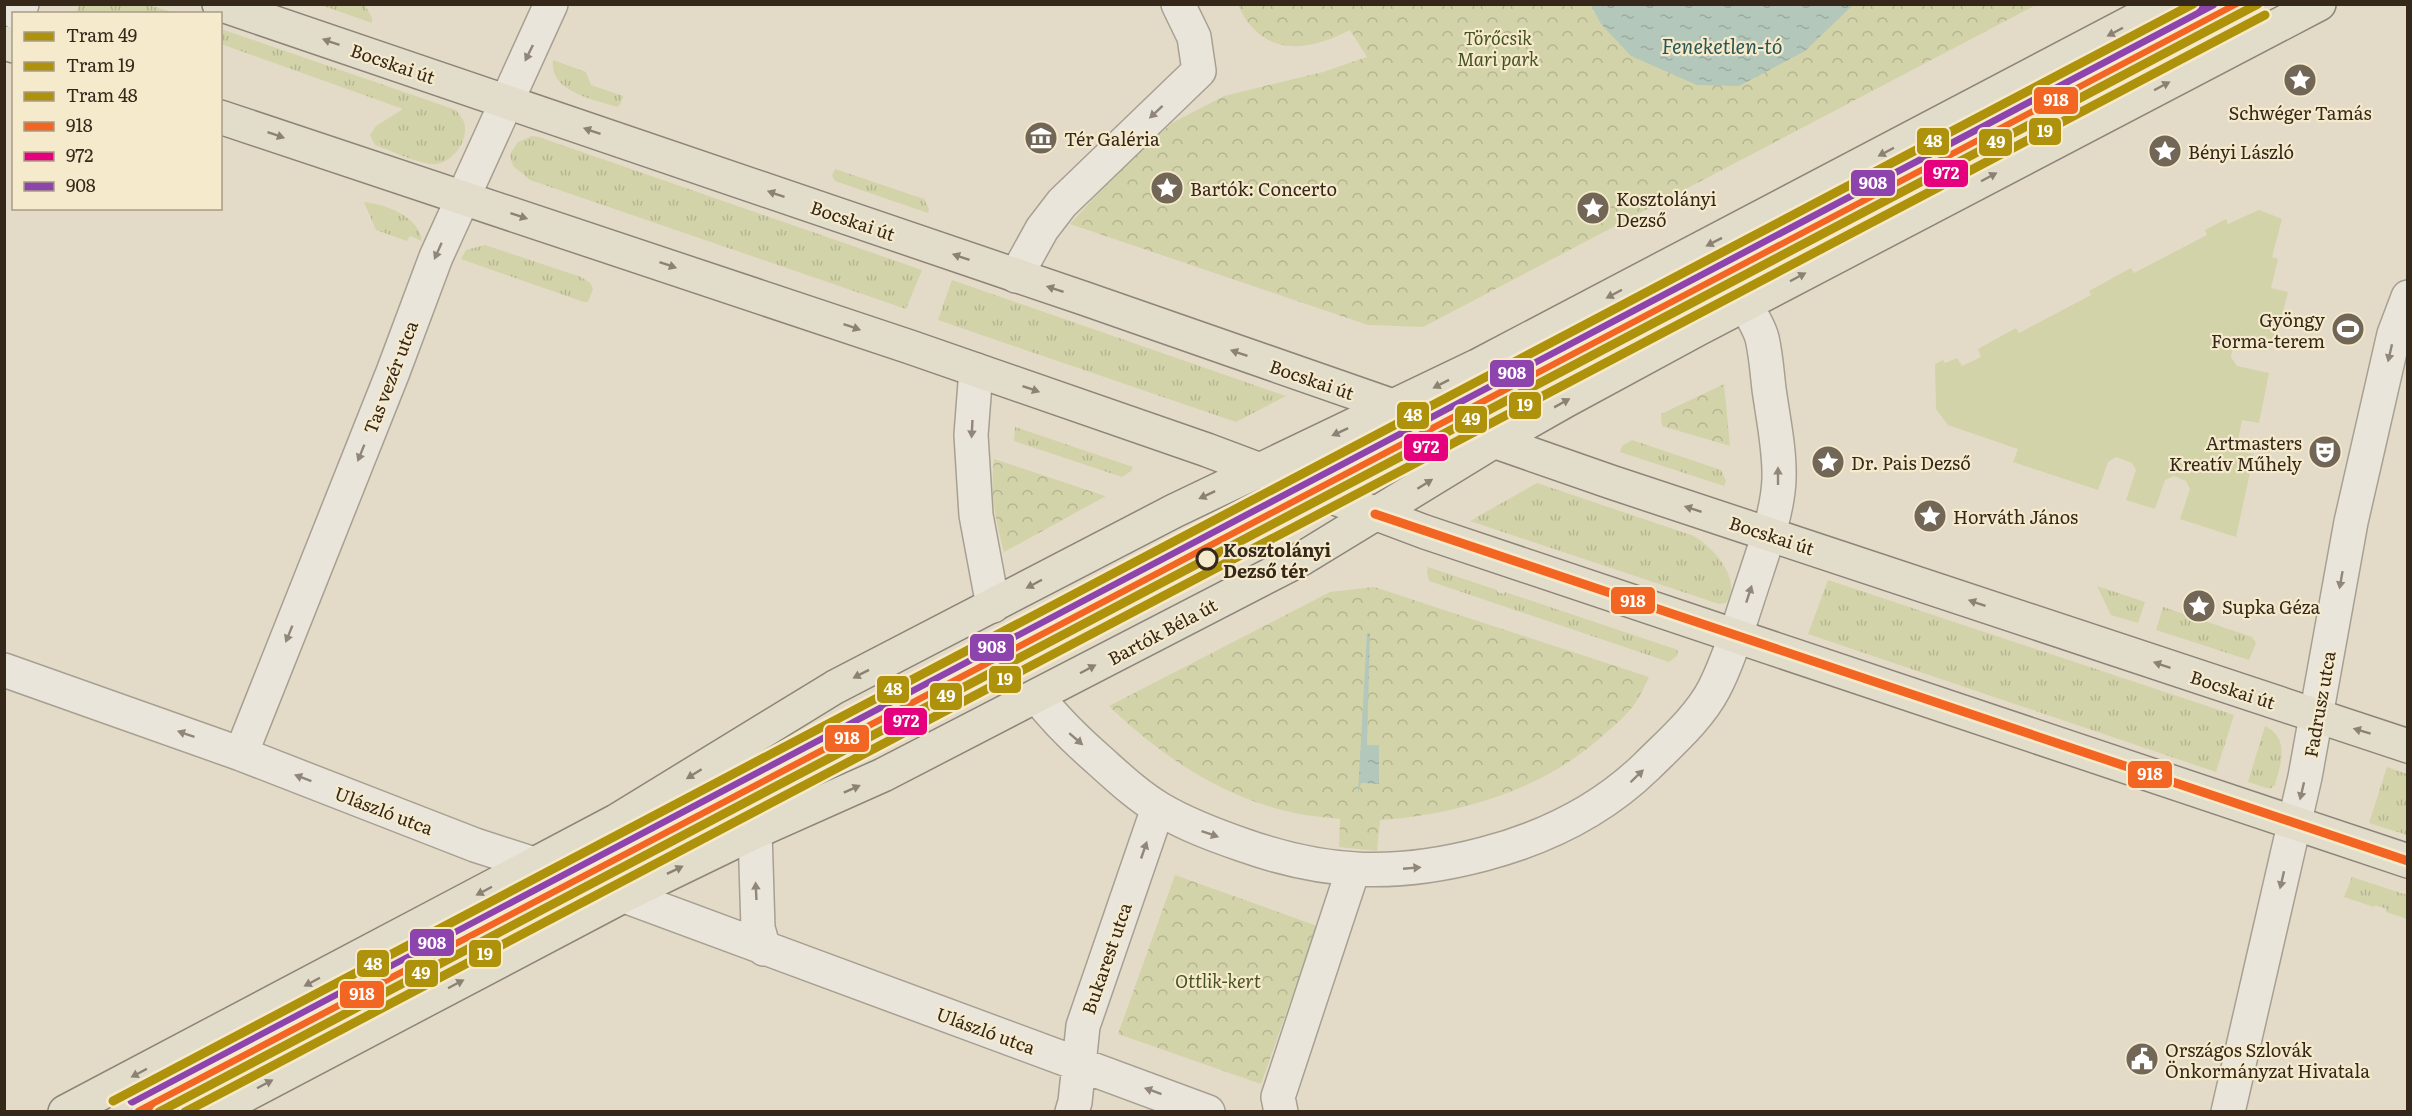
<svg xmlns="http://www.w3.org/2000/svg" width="2412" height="1116" font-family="Literata,serif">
<defs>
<pattern id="grass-tufts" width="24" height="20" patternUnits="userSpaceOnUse" patternTransform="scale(1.5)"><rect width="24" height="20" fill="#d2d3a9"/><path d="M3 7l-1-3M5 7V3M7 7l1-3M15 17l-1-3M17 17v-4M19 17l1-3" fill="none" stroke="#b5b591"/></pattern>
<pattern id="forest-crowns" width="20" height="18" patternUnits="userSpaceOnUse" patternTransform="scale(1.5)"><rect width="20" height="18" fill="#d2d3a9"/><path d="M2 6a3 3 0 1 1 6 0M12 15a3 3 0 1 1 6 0" fill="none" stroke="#b5b591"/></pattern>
<pattern id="water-ripples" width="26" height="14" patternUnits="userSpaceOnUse" patternTransform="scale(1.5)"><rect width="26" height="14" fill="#b4c7bb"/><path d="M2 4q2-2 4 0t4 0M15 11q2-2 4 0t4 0" fill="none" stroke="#9baba0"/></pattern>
</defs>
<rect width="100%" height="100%" fill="#e3dbc7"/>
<!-- grass -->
<path fill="url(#grass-tufts)" d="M 79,5 L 149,5 L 175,13 L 76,13 Z
M 321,5 L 365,5 L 372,18 L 372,23 Z
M 221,29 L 456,110 C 458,113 462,118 464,122 C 470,141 450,167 430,164 C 412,161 392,151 375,145 L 370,135 L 376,126 L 403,109 L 221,44 Z
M 553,60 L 586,72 L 591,85 L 623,96 L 620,105 L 617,107 C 594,99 549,92 553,60 Z
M 532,136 L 539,137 L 922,270 L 906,309 L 530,180 L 513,166 L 510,154 L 518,142 Z
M 835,169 L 924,199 L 929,209 L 928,213 L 835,181 L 832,176 Z
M 364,202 C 385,204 419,216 422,241 L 410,236 L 407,241 L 376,230 Z
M 485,245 L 581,277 L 590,283 L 593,289 L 588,302 L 584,302 L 461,259 L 466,250 Z
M 952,280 L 1286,396 L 1236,422 L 938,320 Z
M 1015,427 L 1133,467 L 1131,471 L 1122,477 L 1014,441 Z
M 1632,440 L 1721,470 L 1726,481 L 1724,486 L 1620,452 L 1622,446 Z
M 1537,483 L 1694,536 C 1713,548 1743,578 1726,603 L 1719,604 L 1470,521 Z
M 1428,567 L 1497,590 L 1497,592 L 1504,594 L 1505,592 L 1678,650 L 1677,656 L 1669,662 L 1429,581 L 1427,572 Z
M 1828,580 L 2234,715 L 2216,772 L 1808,634 Z
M 2097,586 L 2145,602 L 2138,623 L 2111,615 Z
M 2163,607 L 2252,637 L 2256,643 L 2249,660 L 2156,630 Z
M 2265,726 C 2290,738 2281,763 2275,785 L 2270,789 L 2248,782 Z
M 2387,767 L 2407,774 L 2407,835 L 2369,823 Z
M 2352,877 L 2407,895 L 2407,919 L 2386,912 L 2387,909 L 2375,905 L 2374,907 L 2344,897 Z"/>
<!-- forest -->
<path fill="url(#forest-crowns)" d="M 1238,5 L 2036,5 L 1423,327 L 1368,325 L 1070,224 L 1124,165 L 1172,123 L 1224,96 L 1323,72 L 1367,57 L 1350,30 C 1305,53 1262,57 1238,5 Z
M 1724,384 L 1730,446 L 1662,426 L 1661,414 Z
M 994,459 L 1105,496 L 1106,496 L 1004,552 C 995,518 990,494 994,459 Z
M 1374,587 L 1649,677 C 1645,685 1641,694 1636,702 C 1629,713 1617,723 1607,732 C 1546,789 1462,814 1380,820 L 1377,851 L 1339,847 L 1340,819 C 1323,817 1306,816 1290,812 C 1220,796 1160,755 1109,706 L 1330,592 Z
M 1175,875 L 1317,926 L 1261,1084 L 1118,1034 Z"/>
<!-- garden -->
<path fill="#d2d3a9" d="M 2259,210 L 2282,219 L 2272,257 L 2278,259 L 2271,288 L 2288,292 L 2275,344 L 2242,338 L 2234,343 L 2231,357 L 2237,366 L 2269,373 L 2259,423 L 2242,420 L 2236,450 L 2254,454 L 2236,537 L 2180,519 L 2190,489 L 2186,481 L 2174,476 L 2165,480 L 2155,509 L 2126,500 L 2136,470 L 2132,463 L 2116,457 L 2108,462 L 2098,490 L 2013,462 L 2018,449 L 1948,425 L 1936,409 L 1935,364 L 1943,360 L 1945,363 L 1957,358 L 1962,366 L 1981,357 L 1978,349 L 2016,328 L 2019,333 L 2091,295 L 2089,291 L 2131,268 L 2134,273 L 2207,235 L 2205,230 L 2226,219 L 2228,224 Z"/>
<!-- water -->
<path fill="url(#water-ripples)" d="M 1591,5 L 1853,5 L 1805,51 L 1739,86 L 1697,85 L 1631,56 L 1601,24 Z
M 1367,633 L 1370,633 L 1367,745 L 1379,745 L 1379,784 L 1361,783 L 1358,793 Z"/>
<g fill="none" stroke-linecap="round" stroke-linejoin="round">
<defs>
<path id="minor" d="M 18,14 L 22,4
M 1016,276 L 1042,229 L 1062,203 L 1199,71 L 1194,37 L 1178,4
M 976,370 L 971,435 L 976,515 L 993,606
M 4,670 L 241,754 L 475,845 L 568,875 L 1208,1112
M 1037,696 C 1056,721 1076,740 1100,761 C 1119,778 1138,796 1160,809 C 1187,825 1214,835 1243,845 C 1328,875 1397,877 1484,854 C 1545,838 1601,811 1647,766 C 1670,743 1699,718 1714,689 C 1729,660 1738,628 1748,598 C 1759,563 1778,515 1779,479 C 1780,450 1773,418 1769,389 C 1767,372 1766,355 1762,338 C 1760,330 1755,322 1751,314 C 1734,280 1702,270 1666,267
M 241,754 L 393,372 L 436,257 L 551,4
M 755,832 L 758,928 L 764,949
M 1072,1112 L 1075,1102 L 1083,1026 L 1158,808
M 1281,1112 L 1278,1097 L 1353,870
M 2228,1112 L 2305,777 L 2351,522 L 2394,334 L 2408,297"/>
<path id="major" d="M 219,4 L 1083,298 L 1611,482 L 2408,746
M 4,43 L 14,46
M 220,117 L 910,347 L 1207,450 L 1425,532 L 2408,861
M 1277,469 L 1390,462 L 1470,447
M 65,1112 L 616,821 L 835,687 L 1174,511 L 1477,366 L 2166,4
M 213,1112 L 623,896 L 755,832 L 883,775 L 1303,558 L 1493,442 L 1565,401 L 1698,329 L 2319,4"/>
</defs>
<!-- minor casing -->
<use href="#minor" stroke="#a7a092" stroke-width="36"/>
<!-- major casing -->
<use href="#major" stroke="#8d8578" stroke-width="36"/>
<!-- minor -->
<use href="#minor" stroke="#eae5da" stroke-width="33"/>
<!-- major -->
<use href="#major" stroke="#e2dccb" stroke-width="33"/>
<defs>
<path id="bus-1" d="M 1375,514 L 2408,861
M 139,1112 L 2239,4"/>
<path id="bus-2" d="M 165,1112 L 2246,15"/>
<path id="bus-3" d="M 132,1101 L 2213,4"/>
</defs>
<!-- bus-1 casing -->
<use href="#bus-1" stroke="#f6eacc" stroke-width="14"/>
<!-- bus-2 casing -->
<use href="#bus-2" stroke="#f6eacc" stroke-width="14"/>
<!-- bus-3 casing -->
<use href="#bus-3" stroke="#f6eacc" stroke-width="14"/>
<!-- bus-1 -->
<use href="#bus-1" stroke="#f26522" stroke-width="9"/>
<!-- bus-2 -->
<use href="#bus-2" stroke="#e5007d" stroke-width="9"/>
<!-- bus-3 -->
<use href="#bus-3" stroke="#8e44ad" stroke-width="9"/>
<defs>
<path id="tram-1" d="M 159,1112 L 2258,4"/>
<path id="tram-2" d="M 185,1112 L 2265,15"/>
<path id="tram-3" d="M 113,1101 L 2193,4"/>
</defs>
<!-- tram-1 casing -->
<use href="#tram-1" stroke="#f6eacc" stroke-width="14"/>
<!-- tram-2 casing -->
<use href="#tram-2" stroke="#f6eacc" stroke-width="14"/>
<!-- tram-3 casing -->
<use href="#tram-3" stroke="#f6eacc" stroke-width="14"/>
<!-- tram-1 -->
<use href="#tram-1" stroke="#ae920b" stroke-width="9"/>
<!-- tram-2 -->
<use href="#tram-2" stroke="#ae920b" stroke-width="9"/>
<!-- tram-3 -->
<use href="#tram-3" stroke="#ae920b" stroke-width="9"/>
</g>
<!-- one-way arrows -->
<defs><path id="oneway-solid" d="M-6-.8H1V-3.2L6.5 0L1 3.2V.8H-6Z" transform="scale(1.5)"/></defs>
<g fill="#8c8273">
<use href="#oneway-solid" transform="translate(2115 32) rotate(152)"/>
<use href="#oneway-solid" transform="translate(331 42) rotate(-161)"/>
<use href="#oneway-solid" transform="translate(2162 86) rotate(-28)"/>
<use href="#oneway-solid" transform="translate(592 131) rotate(-161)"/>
<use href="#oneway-solid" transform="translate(276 135) rotate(19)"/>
<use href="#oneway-solid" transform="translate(1886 152) rotate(152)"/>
<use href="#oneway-solid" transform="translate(1989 177) rotate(-28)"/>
<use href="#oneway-solid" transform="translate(776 194) rotate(-161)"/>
<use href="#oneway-solid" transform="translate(519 216) rotate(18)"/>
<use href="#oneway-solid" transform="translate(1714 242) rotate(153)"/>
<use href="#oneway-solid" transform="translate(961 257) rotate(-161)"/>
<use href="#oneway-solid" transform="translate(668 265) rotate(19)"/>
<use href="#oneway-solid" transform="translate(1798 277) rotate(-28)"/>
<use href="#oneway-solid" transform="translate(1055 289) rotate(-162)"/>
<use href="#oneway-solid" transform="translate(1614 294) rotate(152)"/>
<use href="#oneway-solid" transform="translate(852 327) rotate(19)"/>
<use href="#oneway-solid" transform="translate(1239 353) rotate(-161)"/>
<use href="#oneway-solid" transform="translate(1441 384) rotate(153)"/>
<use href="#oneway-solid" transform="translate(1031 389) rotate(19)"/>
<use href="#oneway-solid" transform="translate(1562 403) rotate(-29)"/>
<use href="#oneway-solid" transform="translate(1340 432) rotate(155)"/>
<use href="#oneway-solid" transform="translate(1425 484) rotate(-32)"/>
<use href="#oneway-solid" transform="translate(1207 495) rotate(155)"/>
<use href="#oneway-solid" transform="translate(1693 509) rotate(-162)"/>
<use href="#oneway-solid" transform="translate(1034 584) rotate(152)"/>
<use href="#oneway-solid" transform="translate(1977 603) rotate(-161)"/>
<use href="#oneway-solid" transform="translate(2162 665) rotate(-161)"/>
<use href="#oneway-solid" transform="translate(1088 669) rotate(-28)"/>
<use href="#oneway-solid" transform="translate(861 674) rotate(153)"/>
<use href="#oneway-solid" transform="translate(2362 731) rotate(-163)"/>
<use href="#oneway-solid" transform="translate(694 774) rotate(148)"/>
<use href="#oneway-solid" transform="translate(852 789) rotate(-24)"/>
<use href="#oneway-solid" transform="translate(675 870) rotate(-26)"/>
<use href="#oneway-solid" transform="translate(484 891) rotate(152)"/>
<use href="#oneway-solid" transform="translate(312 982) rotate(152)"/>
<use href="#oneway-solid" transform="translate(456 984) rotate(-28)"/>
<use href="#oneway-solid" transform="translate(139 1073) rotate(152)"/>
<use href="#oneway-solid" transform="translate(265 1084) rotate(-28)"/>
</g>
<g fill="#90867a">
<use href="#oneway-solid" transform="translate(529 53) rotate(116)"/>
<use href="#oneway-solid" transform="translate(1156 112) rotate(137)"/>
<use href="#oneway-solid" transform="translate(438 251) rotate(114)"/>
<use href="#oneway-solid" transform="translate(2390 353) rotate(103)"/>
<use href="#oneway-solid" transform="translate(972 429) rotate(93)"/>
<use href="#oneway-solid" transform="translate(361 453) rotate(112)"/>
<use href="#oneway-solid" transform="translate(1778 476) rotate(-90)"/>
<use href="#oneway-solid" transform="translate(2341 580) rotate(100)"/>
<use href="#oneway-solid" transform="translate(1749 594) rotate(-72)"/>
<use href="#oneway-solid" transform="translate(289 634) rotate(112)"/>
<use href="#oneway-solid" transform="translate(186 734) rotate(-161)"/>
<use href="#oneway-solid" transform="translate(1076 739) rotate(41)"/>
<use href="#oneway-solid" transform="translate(1637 776) rotate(-44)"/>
<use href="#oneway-solid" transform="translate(303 778) rotate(-159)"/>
<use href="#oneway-solid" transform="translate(2302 791) rotate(103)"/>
<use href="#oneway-solid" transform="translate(1210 834) rotate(19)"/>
<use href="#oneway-solid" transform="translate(1144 850) rotate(-71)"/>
<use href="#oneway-solid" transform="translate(1412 868) rotate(-5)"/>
<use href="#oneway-solid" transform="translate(2282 880) rotate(103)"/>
<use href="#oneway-solid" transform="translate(756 891) rotate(-93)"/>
<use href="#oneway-solid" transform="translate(1153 1091) rotate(-160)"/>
</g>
<!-- icons -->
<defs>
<symbol id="sight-disc" viewBox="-11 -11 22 22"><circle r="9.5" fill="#726757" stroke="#f6eacc"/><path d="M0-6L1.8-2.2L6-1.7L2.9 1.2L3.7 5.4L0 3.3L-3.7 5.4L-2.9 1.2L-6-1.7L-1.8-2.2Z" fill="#fff"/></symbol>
<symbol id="museum-disc" viewBox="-11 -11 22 22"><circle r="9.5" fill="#726757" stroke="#f6eacc"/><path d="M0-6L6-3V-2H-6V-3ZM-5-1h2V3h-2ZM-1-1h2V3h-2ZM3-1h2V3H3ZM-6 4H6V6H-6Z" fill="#fff"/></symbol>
<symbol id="stadium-disc" viewBox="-11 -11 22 22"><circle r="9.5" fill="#726757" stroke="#f6eacc"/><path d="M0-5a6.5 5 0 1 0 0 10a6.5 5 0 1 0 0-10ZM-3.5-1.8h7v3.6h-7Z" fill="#fff"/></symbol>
<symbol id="theatre-disc" viewBox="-11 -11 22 22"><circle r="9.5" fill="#726757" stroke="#f6eacc"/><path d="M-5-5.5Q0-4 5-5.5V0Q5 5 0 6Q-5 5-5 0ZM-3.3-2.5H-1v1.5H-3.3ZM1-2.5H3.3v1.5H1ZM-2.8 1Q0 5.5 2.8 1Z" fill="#fff"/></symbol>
<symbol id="civic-disc" viewBox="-11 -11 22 22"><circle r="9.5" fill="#726757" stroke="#f6eacc"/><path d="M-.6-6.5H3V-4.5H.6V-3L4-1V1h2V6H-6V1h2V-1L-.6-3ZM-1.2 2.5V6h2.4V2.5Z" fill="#fff"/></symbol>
</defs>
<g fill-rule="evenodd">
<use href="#sight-disc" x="2281" y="61" width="38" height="38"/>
<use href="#museum-disc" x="1022" y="119" width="38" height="38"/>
<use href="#sight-disc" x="2146" y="132" width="38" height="38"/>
<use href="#sight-disc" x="1148" y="169" width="38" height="38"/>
<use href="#sight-disc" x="1574" y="189" width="38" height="38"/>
<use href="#stadium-disc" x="2329" y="310" width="38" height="38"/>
<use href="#theatre-disc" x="2306" y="433" width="38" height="38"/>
<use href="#sight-disc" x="1809" y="443" width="38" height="38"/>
<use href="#sight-disc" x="1911" y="497" width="38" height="38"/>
<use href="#sight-disc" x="2180" y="587" width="38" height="38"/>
<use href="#civic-disc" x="2123" y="1040" width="38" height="38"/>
</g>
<!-- markers -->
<circle fill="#f6eacc" stroke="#35281b" stroke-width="3" cx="1207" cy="559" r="10"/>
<g text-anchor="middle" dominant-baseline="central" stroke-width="4.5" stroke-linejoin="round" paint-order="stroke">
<!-- park labels -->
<g font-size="18" font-style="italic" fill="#455221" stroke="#f6eacc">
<text x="1498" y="37">Törőcsik<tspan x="1498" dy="21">Mari park</tspan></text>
<text x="1218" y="980">Ottlik-kert</text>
</g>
<!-- street labels -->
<g font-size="18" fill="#35281b" stroke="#f6eacc">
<text transform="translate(393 63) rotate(19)">Bocskai út</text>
<text transform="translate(853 220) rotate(19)">Bocskai út</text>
<text transform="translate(390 377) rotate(-69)">Tas vezér utca</text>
<text transform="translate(1312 379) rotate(19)">Bocskai út</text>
<text transform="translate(1772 535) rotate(18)">Bocskai út</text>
<text transform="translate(1162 631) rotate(-28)">Bartók Béla út</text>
<text transform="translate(2233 689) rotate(18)">Bocskai út</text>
<text transform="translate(2319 704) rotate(-80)">Fadrusz utca</text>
<text transform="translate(384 810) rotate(21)">Ulászló utca</text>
<text transform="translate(1106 958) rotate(-71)">Bukarest utca</text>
<text transform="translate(986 1030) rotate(20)">Ulászló utca</text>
</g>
<!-- poi labels -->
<g font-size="18" fill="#35281b" stroke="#f6eacc" text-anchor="start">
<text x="2300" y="112" text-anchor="middle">Schwéger Tamás</text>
<text x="1064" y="138">Tér Galéria</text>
<text x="2188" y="151">Bényi László</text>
<text x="1190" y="188">Bartók: Concerto</text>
<text x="1616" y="198">Kosztolányi<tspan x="1616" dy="21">Dezső</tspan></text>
<text x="2325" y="319" text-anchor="end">Gyöngy<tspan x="2325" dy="21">Forma-terem</tspan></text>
<text x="2302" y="442" text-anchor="end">Artmasters<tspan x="2302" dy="21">Kreatív Műhely</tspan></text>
<text x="1851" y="462">Dr. Pais Dezső</text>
<text x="1953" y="516">Horváth János</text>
<text x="2222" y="606">Supka Géza</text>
<text x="2165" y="1049">Országos Szlovák<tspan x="2165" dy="21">Önkormányzat Hivatala</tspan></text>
</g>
<!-- stop labels -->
<g font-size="18" font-weight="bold" fill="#35281b" stroke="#f6eacc" text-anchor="start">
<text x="1223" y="549">Kosztolányi<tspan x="1223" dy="21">Dezső tér</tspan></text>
</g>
<!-- water labels -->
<g font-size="20" font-style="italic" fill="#295553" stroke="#f6eacc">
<text x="1722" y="45">Feneketlen-tó</text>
</g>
</g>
<g stroke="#f6eacc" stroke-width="2">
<rect x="2033" y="86" width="46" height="29" rx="6" fill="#f26522"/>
<rect x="2028" y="117" width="34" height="29" rx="6" fill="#ae920b"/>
<rect x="1916" y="127" width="34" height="29" rx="6" fill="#ae920b"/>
<rect x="1978" y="128" width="35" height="29" rx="6" fill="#ae920b"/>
<rect x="1923" y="159" width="46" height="29" rx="6" fill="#e5007d"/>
<rect x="1850" y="169" width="46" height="28" rx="6" fill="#8e44ad"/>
<rect x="1489" y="359" width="46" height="29" rx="6" fill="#8e44ad"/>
<rect x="1508" y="391" width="34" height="29" rx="6" fill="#ae920b"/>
<rect x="1396" y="401" width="34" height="29" rx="6" fill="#ae920b"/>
<rect x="1454" y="405" width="34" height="29" rx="6" fill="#ae920b"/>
<rect x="1403" y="433" width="46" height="29" rx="6" fill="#e5007d"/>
<rect x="1610" y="586" width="46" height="29" rx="6" fill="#f26522"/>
<rect x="969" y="633" width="46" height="29" rx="6" fill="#8e44ad"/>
<rect x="988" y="665" width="34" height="29" rx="6" fill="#ae920b"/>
<rect x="876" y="675" width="34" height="29" rx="6" fill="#ae920b"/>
<rect x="929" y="682" width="34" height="29" rx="6" fill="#ae920b"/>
<rect x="883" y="707" width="45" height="29" rx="6" fill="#e5007d"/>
<rect x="824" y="724" width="46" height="29" rx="6" fill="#f26522"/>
<rect x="2127" y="760" width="46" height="29" rx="6" fill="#f26522"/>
<rect x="409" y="928" width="46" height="29" rx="6" fill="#8e44ad"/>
<rect x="468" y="939" width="34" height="29" rx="6" fill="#ae920b"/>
<rect x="356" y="949" width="34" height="29" rx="6" fill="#ae920b"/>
<rect x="404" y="959" width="35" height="29" rx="6" fill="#ae920b"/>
<rect x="339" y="980" width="46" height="29" rx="6" fill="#f26522"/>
</g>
<g font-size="16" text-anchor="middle" font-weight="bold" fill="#fff">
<text x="2056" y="106">918</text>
<text x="2045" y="137">19</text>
<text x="1933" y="147">48</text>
<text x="1996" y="148">49</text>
<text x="1946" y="179">972</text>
<text x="1873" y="189">908</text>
<text x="1512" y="379">908</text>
<text x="1525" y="411">19</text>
<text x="1413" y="421">48</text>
<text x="1471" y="425">49</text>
<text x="1426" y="453">972</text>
<text x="1633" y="607">918</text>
<text x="992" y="653">908</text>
<text x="1005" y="685">19</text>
<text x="893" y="695">48</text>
<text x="946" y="702">49</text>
<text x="906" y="727">972</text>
<text x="847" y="744">918</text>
<text x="2150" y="780">918</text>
<text x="432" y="949">908</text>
<text x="485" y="960">19</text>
<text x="373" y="970">48</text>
<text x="421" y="979">49</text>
<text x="362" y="1000">918</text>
</g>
<!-- border -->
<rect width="2412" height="1116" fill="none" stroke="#35281b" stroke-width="12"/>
<!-- legend -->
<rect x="12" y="12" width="210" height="198" fill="#f6eacc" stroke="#a99c85" stroke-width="1.5"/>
<rect x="24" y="32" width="30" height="9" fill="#ae920b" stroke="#a99c85" stroke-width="1.5"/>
<text x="66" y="42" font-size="18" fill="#35281b">Tram 49</text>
<rect x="24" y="62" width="30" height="9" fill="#ae920b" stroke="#a99c85" stroke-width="1.5"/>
<text x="66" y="72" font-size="18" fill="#35281b">Tram 19</text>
<rect x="24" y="92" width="30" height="9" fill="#ae920b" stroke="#a99c85" stroke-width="1.5"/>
<text x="66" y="102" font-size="18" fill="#35281b">Tram 48</text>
<rect x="24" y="122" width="30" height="9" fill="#f26522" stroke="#a99c85" stroke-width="1.5"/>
<text x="66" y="132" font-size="18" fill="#35281b">918</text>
<rect x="24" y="152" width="30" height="9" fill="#e5007d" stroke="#a99c85" stroke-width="1.5"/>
<text x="66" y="162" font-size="18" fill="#35281b">972</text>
<rect x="24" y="182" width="30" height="9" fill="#8e44ad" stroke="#a99c85" stroke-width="1.5"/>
<text x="66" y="192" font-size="18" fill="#35281b">908</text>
</svg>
